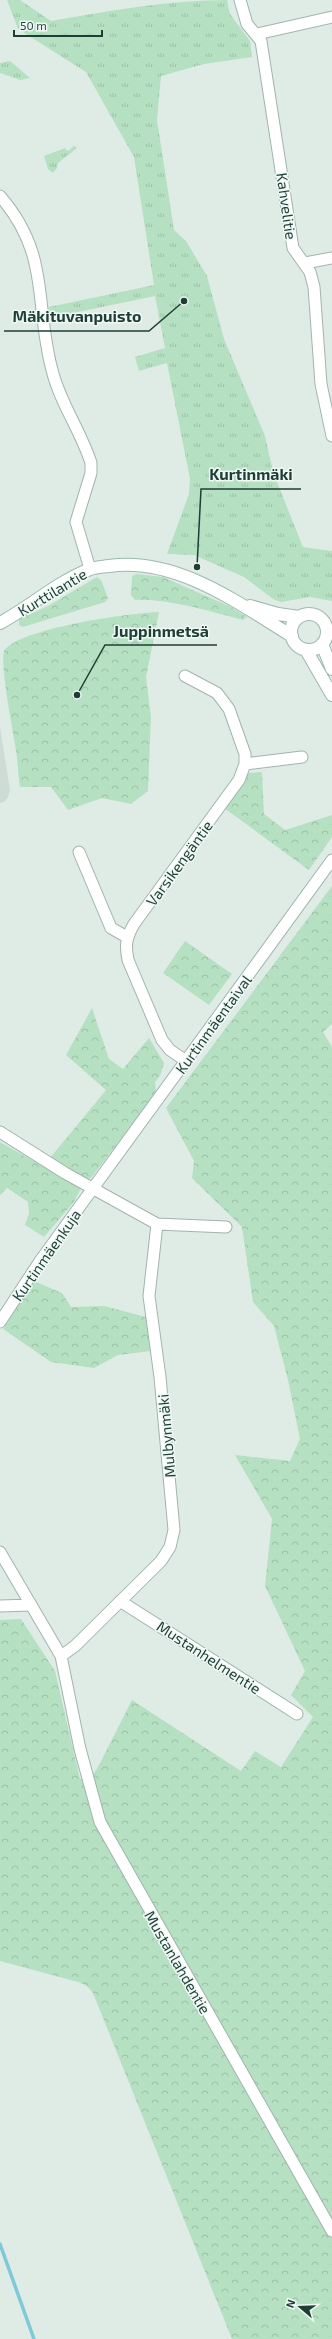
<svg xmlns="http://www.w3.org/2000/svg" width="332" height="2339" font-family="'Exo 2',sans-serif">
<defs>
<pattern id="forest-crowns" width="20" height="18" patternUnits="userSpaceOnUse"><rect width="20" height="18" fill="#b5e0c1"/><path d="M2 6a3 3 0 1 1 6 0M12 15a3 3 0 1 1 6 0" fill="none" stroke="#9bc1a6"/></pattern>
<pattern id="park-tufts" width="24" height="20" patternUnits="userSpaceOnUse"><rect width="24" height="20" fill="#b5e0c1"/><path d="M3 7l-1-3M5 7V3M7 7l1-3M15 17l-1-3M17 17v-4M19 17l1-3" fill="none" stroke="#9bc1a6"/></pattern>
</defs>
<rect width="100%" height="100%" fill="#dfece6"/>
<!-- built -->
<path fill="#cddcd5" d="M 0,727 L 10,790 L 8,797 L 4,802 L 0,803 Z"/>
<!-- forest -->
<path fill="url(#forest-crowns)" d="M 136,574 L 163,577 L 231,607 L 247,617 L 243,620 C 213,612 166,598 135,600 L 131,595 L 132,576 Z
M 97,577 L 101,580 L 108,598 L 105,602 L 23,627 L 19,625 L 19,619 L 48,606 Z
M 159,612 L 146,677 L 151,717 L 148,791 L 131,804 L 102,798 L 68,810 L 51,787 L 20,787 C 18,775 18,763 16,750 C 13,731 0,667 4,651 C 19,628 131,613 159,612 Z
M 262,772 L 264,814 L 285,830 L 332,815 L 332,837 L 309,870 L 224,808 L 248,773 Z
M 332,886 L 332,1024 L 323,1032 L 332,1047 L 332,2339 L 232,2339 L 93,1993 L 87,1986 L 78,1982 L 0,1961 L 0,1620 L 21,1619 L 55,1671 L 80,1779 L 92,1776 L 98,1767 L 132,1700 L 241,1771 L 255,1751 L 281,1767 L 313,1717 L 291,1695 L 305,1671 L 265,1586 L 272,1519 L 235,1455 L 290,1461 L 300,1439 L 288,1380 L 274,1326 L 253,1302 L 242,1227 L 192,1178 L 194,1161 L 166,1108 Z
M 185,941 L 232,974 L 209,1005 L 163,973 Z
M 92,1008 L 109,1059 L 123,1069 L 149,1038 L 164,1063 L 160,1076 L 155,1082 L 156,1093 L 91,1178 L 86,1179 L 50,1158 L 106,1090 L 66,1055 Z
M 0,1142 L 81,1188 L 74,1202 L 44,1237 L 25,1225 L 29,1213 L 28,1202 L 7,1188 L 0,1195 Z
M 34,1281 L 62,1293 L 71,1307 L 104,1306 L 146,1317 L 151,1351 L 118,1355 L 94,1368 L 51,1362 L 3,1329 Z"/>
<!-- park -->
<path fill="url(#park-tufts)" d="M 7,0 L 20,0 L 51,21 C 109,11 168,0 227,0 L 230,14 L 250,41 L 252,57 L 204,64 L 161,76 L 157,120 L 174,230 L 186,241 L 207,276 L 224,339 L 265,436 L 273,472 L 303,547 L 332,551 L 332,601 L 310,597 L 281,602 L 273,599 L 244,577 L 194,555 L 167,554 L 189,494 L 190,479 L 167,363 L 139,371 L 135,357 L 165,348 L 155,296 L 49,318 L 49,307 L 154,285 L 134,157 L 86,72 L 18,29 Z
M 10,61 L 30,78 L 20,80 L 0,73 L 0,63 Z
M 74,146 L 77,148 L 58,163 L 57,168 L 53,173 L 48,169 L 44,156 L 65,148 L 68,151 Z"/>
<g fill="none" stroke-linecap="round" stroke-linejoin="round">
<!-- stream -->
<path stroke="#80c9d8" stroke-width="3.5" d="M 0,2244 L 34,2339"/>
<defs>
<path id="street" d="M 240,0 L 247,24 L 261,41 L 293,248 L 310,272 L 314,287 L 321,384 L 332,436
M 257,34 L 332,17
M 0,196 C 51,255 34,303 52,370 C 60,403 81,431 91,463 L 91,473 L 76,522 L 90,569
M 305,263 L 332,258
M 185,676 L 217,693 L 229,709 L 245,754 L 245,764 L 239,780 L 134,924 C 126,938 125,945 128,960 L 162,1040 L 170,1050 L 186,1061
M 245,764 L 302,757
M 79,852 L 111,928 L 127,937
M 0,1132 L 65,1173 L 157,1224
M 157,1224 L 149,1296 L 160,1377 L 174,1530 L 170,1547 L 161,1561 L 75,1646 L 61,1656 L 80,1749 L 100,1822 L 332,2231
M 157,1224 L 226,1227
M 0,1322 L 40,1261 L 332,860
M 0,1552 L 61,1656
M 120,1601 L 297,1714
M 0,1606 L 31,1605"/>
<path id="secondary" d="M 250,606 L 278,614 L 299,617
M291 632a18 18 0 1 1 36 0a18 18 0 1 1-36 0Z
M 0,623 C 30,607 56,583 88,570 C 94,567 102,567 109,566 C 175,556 238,603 292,636
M 322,644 L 332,669
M 306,650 L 332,695"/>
</defs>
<!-- street casing -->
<use href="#street" stroke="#a1b4ae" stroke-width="13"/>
<!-- secondary casing -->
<use href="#secondary" stroke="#9cb9af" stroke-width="14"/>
<!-- street -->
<use href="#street" stroke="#fff" stroke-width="11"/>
<!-- secondary -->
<use href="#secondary" stroke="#fff" stroke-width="12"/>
</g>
<g text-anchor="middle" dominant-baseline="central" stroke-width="3" stroke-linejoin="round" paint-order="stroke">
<!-- street labels -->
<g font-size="15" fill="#1e3e36" stroke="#eff8f4">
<text transform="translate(287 206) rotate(82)">Kahvelitie</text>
<text transform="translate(52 592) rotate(-31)">Kurttilantie</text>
<text transform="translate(179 863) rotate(-54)">Varsikengäntie</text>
<text transform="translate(213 1024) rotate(-54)">Kurtinmäentaival</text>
<text transform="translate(46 1255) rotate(-55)">Kurtinmäenkuja</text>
<text transform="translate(166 1436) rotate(-95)">Mulbynmäki</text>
<text transform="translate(209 1657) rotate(33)">Mustanhelmentie</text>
<text transform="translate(178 1962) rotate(60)">Mustanlahdentie</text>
</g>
</g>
<!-- callouts -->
<path fill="none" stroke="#1e3e36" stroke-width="1.5" d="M184 301L149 331H4M197 567L201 489H301M77 695L105 645H217"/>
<g fill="#1e3e36" stroke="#eff8f4" stroke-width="1.5">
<circle cx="184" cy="301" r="4"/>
<circle cx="197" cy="567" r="4"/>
<circle cx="77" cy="695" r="4"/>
</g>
<g font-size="16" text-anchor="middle" font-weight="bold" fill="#1e3e36" stroke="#eff8f4" stroke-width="3" stroke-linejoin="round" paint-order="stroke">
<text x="77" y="322">Mäkituvanpuisto</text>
<text x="251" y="480">Kurtinmäki</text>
<text x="161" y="637">Juppinmetsä</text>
</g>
<!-- north arrow -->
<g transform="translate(300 2307) rotate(289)" stroke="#eff8f4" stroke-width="3" paint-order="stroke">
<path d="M0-3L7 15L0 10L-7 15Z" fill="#1e3e36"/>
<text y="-6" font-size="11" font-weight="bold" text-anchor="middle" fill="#1e3e36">N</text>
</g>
<!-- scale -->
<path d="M14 30v6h88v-6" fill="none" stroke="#1e3e36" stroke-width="2"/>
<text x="20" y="30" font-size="12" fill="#1e3e36" stroke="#eff8f4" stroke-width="3" paint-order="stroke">50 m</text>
</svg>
